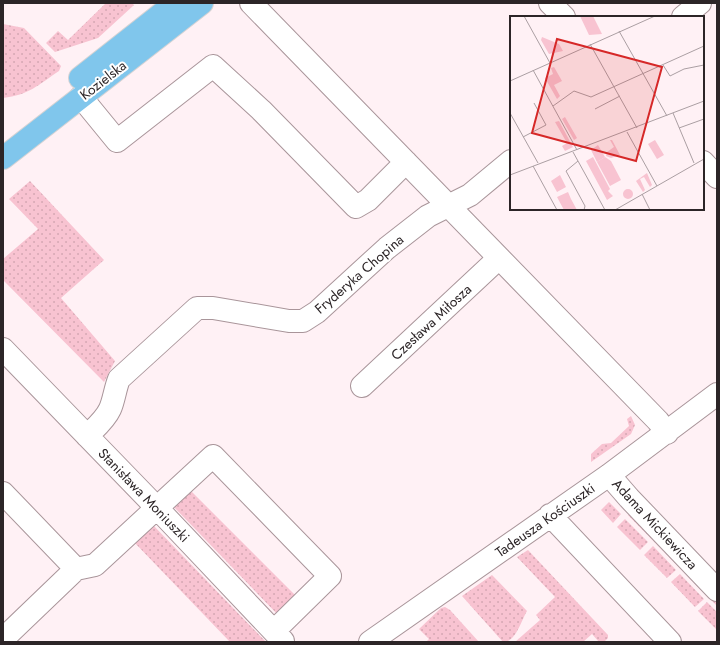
<svg xmlns="http://www.w3.org/2000/svg" width="720" height="645" font-family="Jost,sans-serif">
<defs>
<pattern id="grass-dots" width="8" height="8" patternUnits="userSpaceOnUse"><rect width="8" height="8" fill="#f8c3d1"/><path d="M2 2h.1M6 6h.1" fill="none" stroke="#d5a7b3" stroke-width="1.8" stroke-linecap="round"/></pattern>
</defs>
<rect width="100%" height="100%" fill="#fff1f5"/>
<!-- grass -->
<path fill="url(#grass-dots)" d="M 106,3 L 132,3 L 134,5 L 98,38 L 55,52 L 46,43 L 58,31 L 68,40 Z
M 3,24 L 24,28 L 61,66 L 59,71 C 38,85 29,95 3,98 Z
M 30,181 L 104,260 L 61,298 L 115,361 L 104,382 L 3,280 L 3,259 L 38,229 L 9,199 Z
M 631,416 L 635,425 L 631,434 L 591,462 L 591,454 L 602,444 L 611,443 L 629,426 L 627,419 Z
M 187,487 L 299,599 L 280,617 L 171,504 Z
M 609,502 L 621,514 L 613,523 L 601,510 Z
M 631,513 L 717,601 L 717,606 L 628,515 Z
M 625,519 L 648,542 L 640,550 L 617,527 Z
M 153,525 L 266,642 L 230,642 L 134,542 Z
M 653,546 L 676,570 L 667,578 L 644,555 Z
M 528,550 L 608,635 L 608,638 L 604,642 L 599,642 L 592,634 L 583,642 L 515,642 L 540,620 L 536,615 L 555,597 L 517,557 Z
M 680,574 L 704,599 L 695,607 L 671,582 Z
M 492,575 L 527,611 C 521,621 516,642 503,642 L 462,596 Z
M 707,602 L 717,612 L 717,630 L 698,611 Z
M 445,607 L 450,610 L 479,642 L 426,642 L 429,639 L 419,629 L 441,608 Z"/>
<g fill="none" stroke-linecap="round" stroke-linejoin="round">
<defs>
<path id="minor" d="M 251,3 L 658,421 L 667,433
M 550,3 L 564,17
M 683,17 L 700,3
M 81,97 L 117,141 L 213,66 L 261,110 L 356,207 L 368,200 L 406,162
M 703,162 L 717,177
M 3,349 L 157,508 L 283,641
M 362,386 L 499,258
M 87,436 C 95,428 105,420 110,409 C 114,400 115,389 119,379 L 197,308 L 213,308 L 289,321 L 303,321 L 317,312 L 387,248 L 428,216 L 470,195 L 511,161
M 609,475 L 629,498 L 717,590
M 3,493 L 76,569 L 3,639
M 550,515 L 670,642
M 76,569 L 95,565 L 213,456 L 330,576 L 274,631
M 370,642 L 609,475 L 717,394"/>
<path id="major" d="M 80,78 L 175,3
M 3,158 L 202,3"/>
</defs>
<!-- minor casing -->
<use href="#minor" stroke="#a9959a" stroke-width="24"/>
<!-- major casing -->
<use href="#major" stroke="#d5d3d4" stroke-width="24"/>
<!-- minor -->
<use href="#minor" stroke="#fff" stroke-width="22"/>
<!-- major -->
<use href="#major" stroke="#80c6ec" stroke-width="22"/>
</g>
<g text-anchor="middle" dominant-baseline="central" stroke-width="4" stroke-linejoin="round" paint-order="stroke">
<!-- street labels -->
<g font-size="14" fill="#2c2527" stroke="#fff">
<text transform="translate(103 80) rotate(-38)">Kozielska</text>
<text transform="translate(359 274) rotate(-41)">Fryderyka Chopina</text>
<text transform="translate(431 322) rotate(-43)">Czesława Miłosza</text>
<text transform="translate(144 495) rotate(46)">Stanisława Moniuszki</text>
<text transform="translate(545 520) rotate(-35)">Tadeusza Kościuszki</text>
<text transform="translate(655 524) rotate(47)">Adama Mickiewicza</text>
</g>
</g>
<!-- overview -->
<g transform="translate(510 16)">
<rect width="194" height="194" fill="#fff1f5"/>
<path d="M 32,21 L 49,28 L 53,35 L 39,38 L 31,24 ZM 44,51 L 52,65 L 44,69 L 50,80 L 47,83 L 35,62 L 43,58 L 41,52 ZM 55,101 L 67,122 L 64,124 L 52,103 ZM 49,105 L 63,131 L 55,135 L 52,130 L 57,127 L 45,106 ZM 100,124 L 102,124 L 110,139 L 101,142 L 96,140 L 97,136 L 104,131 ZM 88,129 L 95,141 L 87,146 L 81,134 ZM 83,141 L 100,173 L 98,175 L 103,180 L 97,184 L 76,145 ZM 137,157 L 142,169 L 140,171 L 134,161 L 130,163 L 135,174 L 133,176 L 126,165 ZM 50,159 L 56,171 L 47,176 L 41,165 ZM113 178a5 5 0 1 1 10 0a5 5 0 1 1-10 0ZM 58,176 L 61,183 L 67,194 L 54,194 L 47,181 Z" fill="#f8c3d1"/>
<path d="M 70,0 L 83,0 L 92,18 L 79,19 ZM 145,124 L 154,139 L 147,143 L 138,128 ZM 95,141 L 101,145 L 111,164 L 100,170 L 87,146 Z" fill="#f8c3d1"/>
<path fill="none" stroke="#ab9fa3" stroke-width="1" d="M 14,0 L 40,47M 109,15 L 157,100M 80,28 L 127,112M 153,49 L 160,60 L 174,53 L 194,49M 23,54 L 67,134M 0,65 L 145,0M 43,90 L 64,75 L 81,81 L 194,30M 85,93 L 110,80M 0,97 L 28,147M 163,97 L 184,147M 169,112 L 194,103M 117,116 L 147,170M 13,121 L 36,109 L 24,87M 63,136 L 95,194M 68,145 L 56,155 L 75,190 L 74,194M 23,150 L 47,194M 0,159 L 194,85M 132,178 L 140,194M 105,194 L 194,143"/>
<path fill="#d62828" fill-opacity="0.15" stroke="#d62828" stroke-width="2" d="M 47,23 L 152,51 L 126,145 L 22,117 Z"/>
<rect width="194" height="194" fill="none" stroke="#2c2527" stroke-width="2"/>
</g>
<!-- border -->
<rect width="720" height="645" fill="none" stroke="#2c2527" stroke-width="8"/>
</svg>
